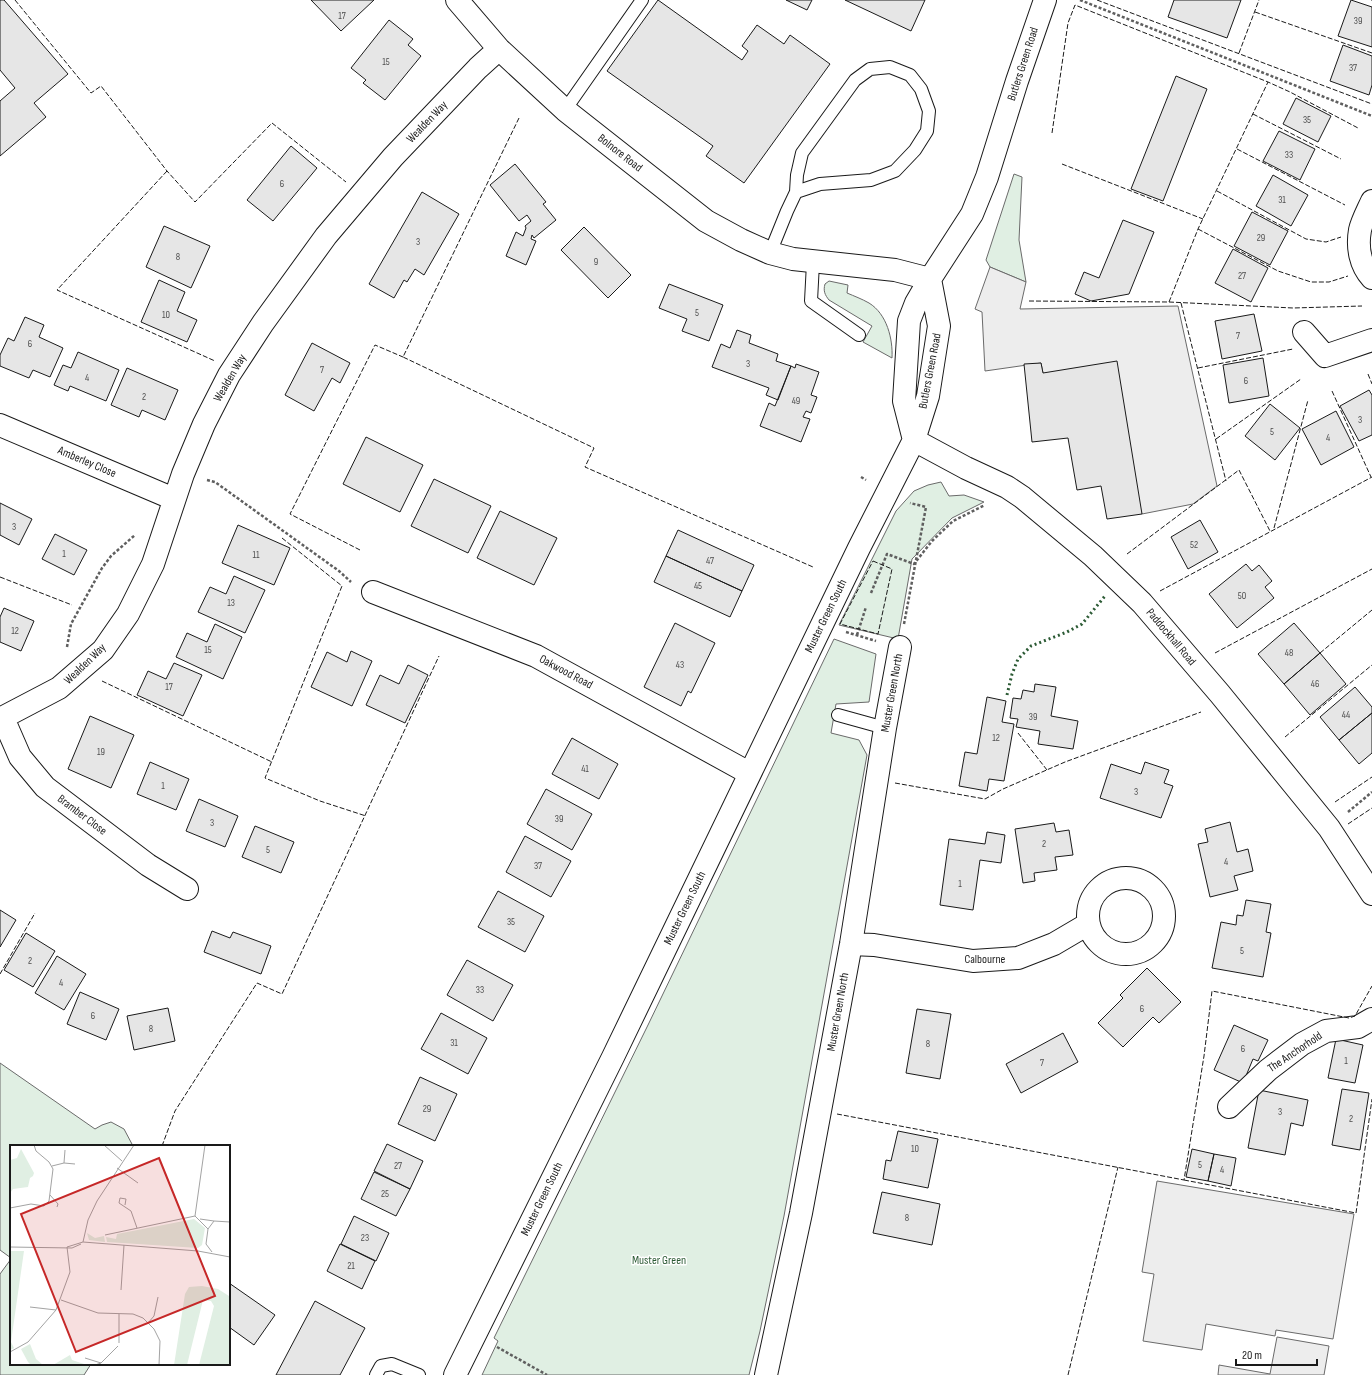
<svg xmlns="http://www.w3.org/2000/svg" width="1372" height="1375" font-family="'Sofia Sans Condensed',sans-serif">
<rect width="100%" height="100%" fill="#fff"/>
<!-- green -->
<path fill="#e0efe3" stroke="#6a6a6a" d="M 1014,174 L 1022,177 L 1019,240 L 1026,282 L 990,267 L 986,260 Z
M 829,281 L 848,285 L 847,293 C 854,296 862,299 869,303 C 887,314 893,339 892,358 L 863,342 L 872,326 L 829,300 C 825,295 823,291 825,284 Z
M 941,482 L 949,496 L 964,495 L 984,502 L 952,518 L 912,559 L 898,639 L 839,625 L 896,511 L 914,491 L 928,485 Z
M 834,639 L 876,654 L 869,702 L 836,704 L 831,733 L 859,740 L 867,755 L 784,1216 L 760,1331 L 749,1375 L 482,1375 L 498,1341 L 494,1338 L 648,1025 Z
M 0,1063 L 95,1129 L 102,1125 L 111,1122 L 124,1129 L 133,1146 L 11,1146 L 11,1258 L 0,1250 Z
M 11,1259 L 11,1364 L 91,1364 L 84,1375 L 0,1375 L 0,1274 Z"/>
<!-- parking -->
<path fill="#ededed" stroke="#6a6a6a" d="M 990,267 L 1026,282 L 1020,309 L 1178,306 L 1217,486 L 1193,504 L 1142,514 L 1043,373 L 1041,363 L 985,371 L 982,312 L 975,309 Z
M 1157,1181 L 1354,1214 L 1333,1339 L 1276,1330 L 1275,1336 L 1206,1324 L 1202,1350 L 1143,1341 L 1154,1274 L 1142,1272 Z
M 1277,1337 L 1329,1346 L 1324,1375 L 1218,1375 L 1219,1365 L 1270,1374 Z"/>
<!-- building -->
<path fill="#e6e6e6" stroke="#1a1a1a" d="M 0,0 L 4,0 L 68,74 L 34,103 L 46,117 L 0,156 L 0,101 L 15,88 L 0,70 Z
M 311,0 L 374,0 L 341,31 Z
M 658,0 L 742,60 L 748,51 L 742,46 L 757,25 L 784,44 L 790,35 L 830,64 L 744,183 L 706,156 L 713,146 L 607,71 Z
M 786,0 L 812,0 L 807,10 Z
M 845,0 L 925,0 L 911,31 Z
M 1174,0 L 1241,0 L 1227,38 L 1168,17 Z
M 1351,0 L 1372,7 L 1372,47 L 1338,36 Z
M 389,20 L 413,39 L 408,45 L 421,56 L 385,100 L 363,83 L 366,80 L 351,68 Z
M 1343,45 L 1372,56 L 1372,85 L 1369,95 L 1330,81 Z
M 1176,76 L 1207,89 L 1163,201 L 1131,189 Z
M 1296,98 L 1331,116 L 1318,142 L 1283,124 Z
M 1279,131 L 1315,149 L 1300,180 L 1263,161 Z
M 291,146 L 317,168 L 273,221 L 247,200 Z
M 515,164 L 546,202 L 543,204 L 556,220 L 534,238 L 532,235 L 531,239 L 536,241 L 526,265 L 506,256 L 516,232 L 523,236 L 526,228 L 525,226 L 531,221 L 527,215 L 519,221 L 490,185 Z
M 1273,175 L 1308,195 L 1291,226 L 1256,206 Z
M 422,192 L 459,214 L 424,275 L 415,269 L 407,282 L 404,280 L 394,298 L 369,284 Z
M 1252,212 L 1288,231 L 1270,265 L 1234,246 Z
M 1123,220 L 1154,232 L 1129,294 L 1091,301 L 1075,294 L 1084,272 L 1099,278 Z
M 164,226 L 210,246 L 191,288 L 146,267 Z
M 584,227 L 631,275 L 608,298 L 561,250 Z
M 1233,249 L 1268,268 L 1251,302 L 1215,283 Z
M 159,280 L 185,292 L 177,311 L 197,320 L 187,342 L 141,322 Z
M 669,284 L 723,305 L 709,341 L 682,331 L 687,319 L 659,308 Z
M 1254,314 L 1262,351 L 1222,359 L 1215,321 Z
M 25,317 L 44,325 L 39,337 L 63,348 L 50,377 L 33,370 L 29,378 L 0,366 L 0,355 L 8,338 L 14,341 Z
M 737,330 L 751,335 L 749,343 L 778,354 L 776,361 L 791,366 L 778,400 L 766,395 L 769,388 L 712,367 L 721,344 L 730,348 Z
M 312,343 L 350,363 L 340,383 L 332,378 L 314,411 L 285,395 Z
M 78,352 L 119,370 L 106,401 L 70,386 L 68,391 L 54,385 L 63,365 L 71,368 Z
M 1263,358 L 1269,396 L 1229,403 L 1223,365 Z
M 1117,361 L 1142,514 L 1107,519 L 1101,486 L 1077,490 L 1068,438 L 1032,442 L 1024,364 L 1041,363 L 1043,373 Z
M 796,364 L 819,372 L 811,395 L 817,397 L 811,413 L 806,411 L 803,417 L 810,419 L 801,442 L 760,426 L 769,403 L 775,406 L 791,366 L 795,368 Z
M 127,368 L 178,390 L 165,420 L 142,410 L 139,417 L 111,405 Z
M 1369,390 L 1372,395 L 1372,435 L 1359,441 L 1340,406 Z
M 1270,404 L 1300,428 L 1275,460 L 1245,436 Z
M 1336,411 L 1354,447 L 1321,465 L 1302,429 Z
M 366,437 L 423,465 L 400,512 L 343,484 Z
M 434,479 L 491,506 L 468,553 L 411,526 Z
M 0,503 L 32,519 L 19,545 L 0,535 Z
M 500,511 L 557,538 L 534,585 L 477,558 Z
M 1200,520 L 1218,552 L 1188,569 L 1171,537 Z
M 238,525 L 290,548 L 274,585 L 222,563 Z
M 678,530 L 754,565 L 742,591 L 666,556 Z
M 55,534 L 87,550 L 74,575 L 42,559 Z
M 666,556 L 742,591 L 730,617 L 654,582 Z
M 1246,564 L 1252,571 L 1259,565 L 1272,581 L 1265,587 L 1274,598 L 1237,628 L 1209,594 Z
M 234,576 L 265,590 L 245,633 L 198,612 L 210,587 L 226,594 Z
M 4,608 L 34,621 L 21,651 L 0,642 L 0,617 Z
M 675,623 L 715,643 L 691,693 L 688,691 L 681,706 L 644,687 Z
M 1294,623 L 1320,653 L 1284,684 L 1258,654 Z
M 215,624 L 242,637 L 223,679 L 176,657 L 187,633 L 207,642 Z
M 351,651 L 372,661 L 352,706 L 311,687 L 327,652 L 347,662 Z
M 1320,653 L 1346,684 L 1310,715 L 1284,684 Z
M 174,663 L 202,675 L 183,716 L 137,695 L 148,671 L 166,679 Z
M 408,665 L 428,675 L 405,723 L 366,705 L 380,675 L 399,684 Z
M 1035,684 L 1056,687 L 1051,716 L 1078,721 L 1073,749 L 1038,744 L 1040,731 L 1016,727 L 1018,719 L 1010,718 L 1013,698 L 1021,699 L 1023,690 L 1034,692 Z
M 1355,687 L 1372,707 L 1372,713 L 1339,740 L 1320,717 Z
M 987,697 L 1006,701 L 1002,722 L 1014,724 L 1004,781 L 989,779 L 987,791 L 959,786 L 965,752 L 977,754 Z
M 1372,713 L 1372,753 L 1359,764 L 1339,740 Z
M 90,716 L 134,735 L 111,788 L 68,769 Z
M 572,738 L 618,764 L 599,799 L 552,774 Z
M 150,762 L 189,779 L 176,810 L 137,794 Z
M 1145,762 L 1169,770 L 1164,783 L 1173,786 L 1161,818 L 1100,798 L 1111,764 L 1141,774 Z
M 546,789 L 592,814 L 572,850 L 527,824 Z
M 199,799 L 238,816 L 225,847 L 186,831 Z
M 1230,822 L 1237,852 L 1248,849 L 1253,871 L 1234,876 L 1238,890 L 1210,897 L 1198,844 L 1208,842 L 1205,829 Z
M 1054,823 L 1056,832 L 1069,830 L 1073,855 L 1055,857 L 1057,870 L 1034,873 L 1035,881 L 1023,883 L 1015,829 Z
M 255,826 L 294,842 L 281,873 L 242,857 Z
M 987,832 L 1005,835 L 1001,863 L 980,860 L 973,910 L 940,905 L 949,839 L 985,844 Z
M 525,836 L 571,861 L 551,897 L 506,872 Z
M 498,891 L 544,916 L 525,952 L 478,927 Z
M 1246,900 L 1271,904 L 1266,932 L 1271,933 L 1263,977 L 1212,968 L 1221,922 L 1236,925 L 1237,915 L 1243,916 Z
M 0,910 L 16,920 L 0,947 Z
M 212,931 L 230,938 L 233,932 L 271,946 L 261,974 L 204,952 Z
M 26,933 L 55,951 L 33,987 L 4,970 Z
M 57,956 L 86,974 L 64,1010 L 35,993 Z
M 467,960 L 513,985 L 493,1021 L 447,995 Z
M 1147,968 L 1181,1002 L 1159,1023 L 1153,1017 L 1123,1047 L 1098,1023 L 1123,998 L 1120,995 Z
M 80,992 L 119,1009 L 106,1040 L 67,1024 Z
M 168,1008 L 175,1041 L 134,1050 L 127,1016 Z
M 917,1009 L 951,1014 L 940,1079 L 906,1073 Z
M 441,1013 L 487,1038 L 468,1074 L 421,1049 Z
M 1234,1025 L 1268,1040 L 1258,1061 L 1253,1059 L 1243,1083 L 1214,1070 Z
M 1063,1033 L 1078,1062 L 1021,1093 L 1006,1064 Z
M 1336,1039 L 1363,1045 L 1355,1083 L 1328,1078 Z
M 420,1077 L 457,1094 L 435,1141 L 398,1124 Z
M 1342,1089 L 1369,1093 L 1360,1150 L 1332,1145 Z
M 1259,1090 L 1308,1100 L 1303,1126 L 1291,1123 L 1285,1155 L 1248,1148 Z
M 898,1131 L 938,1139 L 928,1188 L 883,1179 L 886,1160 L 891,1161 Z
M 387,1144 L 423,1161 L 410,1189 L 374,1171 Z
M 1192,1149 L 1214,1154 L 1208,1181 L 1186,1177 Z
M 1214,1154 L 1236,1158 L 1231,1186 L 1208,1181 Z
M 374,1172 L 410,1189 L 396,1216 L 361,1199 Z
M 882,1192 L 940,1204 L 932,1245 L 873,1233 Z
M 354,1216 L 389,1233 L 376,1261 L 341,1244 Z
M 340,1244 L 375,1261 L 362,1289 L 327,1271 Z
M 229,1283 L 275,1315 L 254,1345 L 229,1327 Z
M 315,1301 L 365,1328 L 340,1375 L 276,1375 Z"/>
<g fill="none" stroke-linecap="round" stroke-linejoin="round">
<defs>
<path id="lane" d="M 565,110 L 642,0
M 770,253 L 787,211 L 796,192 L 797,175 L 802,153 L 855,80 L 870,69 L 890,67 L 910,75 L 921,89 L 929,111 L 927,131 L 915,150 L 895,171 L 871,180 L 820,184 L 796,192
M 813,263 L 811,301 L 859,335
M 838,715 L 885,728
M 376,1375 L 381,1366 L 392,1364 L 419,1375"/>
<path id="street" d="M 457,0 L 499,49 L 565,110 L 706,221 L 741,240 L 770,253 L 793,259 L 895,270 L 930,279
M 1372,201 C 1368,210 1362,221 1360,230 C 1357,247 1360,265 1372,278
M 1304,332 L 1325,356 L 1372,340
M 0,425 L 174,499
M 373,592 L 536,656 L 749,773
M 3,718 L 20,757 L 45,787 L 148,865 L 187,889
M 0,719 L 59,688 L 103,650 L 128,614 L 153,564 L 183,474 L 204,424 L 229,375 L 263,323 L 326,236 L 393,157 L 478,68 L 499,49
M1088 916a38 38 0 1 1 76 0a38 38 0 1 1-76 0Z
M 851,944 L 874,945 L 973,961 L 1018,958 L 1054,944 L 1088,924
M 1229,1107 L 1268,1070 L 1302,1044 L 1326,1031 L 1358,1027 L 1372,1019
M 766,1375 L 801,1213 L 851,944 L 885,728 L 900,647"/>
<path id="secondary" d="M 914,440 L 966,468 L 1007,487 L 1022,497 L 1093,556 L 1142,603 L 1220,694 L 1329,828 L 1372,894
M 914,440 L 904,401 L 909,321 L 916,303 L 930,279 L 972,214 L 987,177 L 1017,81 L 1045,0
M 455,1375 L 613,1057 L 859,548 L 914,440 L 928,396 L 939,326 L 930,279"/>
</defs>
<!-- lane casing -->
<use href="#lane" stroke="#1a1a1a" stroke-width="14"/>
<!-- street casing -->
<use href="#street" stroke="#1a1a1a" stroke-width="24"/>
<!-- secondary casing -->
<use href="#secondary" stroke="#1a1a1a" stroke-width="24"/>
<!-- path -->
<path stroke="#5f5f5f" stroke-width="2.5" stroke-dasharray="3 2" stroke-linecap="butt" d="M 1080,0 L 1372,116
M 861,477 L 866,480
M 207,480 L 215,482 L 339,571 L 351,582
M 871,593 L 887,554 L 914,564 L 932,541 L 953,521 L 985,505
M 904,624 L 926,507 L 910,503
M 846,632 L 876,641
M 857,635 L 866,607
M 67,647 L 71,624 L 102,568 L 111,556 L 135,535
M 1348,812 L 1372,792
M 497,1347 L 547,1375"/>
<!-- lane -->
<use href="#lane" stroke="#fff" stroke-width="12"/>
<!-- street -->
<use href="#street" stroke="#fff" stroke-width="22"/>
<!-- secondary -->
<use href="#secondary" stroke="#fff" stroke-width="22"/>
<!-- hedge -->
<path stroke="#2b5a34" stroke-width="3" stroke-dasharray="2 3" stroke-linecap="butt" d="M 1007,695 L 1012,674 L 1018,659 L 1031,646 L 1067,632 L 1082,624 L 1105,596"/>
<!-- fence -->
<path stroke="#1a1a1a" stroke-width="1" stroke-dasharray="5 2" stroke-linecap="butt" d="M 15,0 L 91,93 L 101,86 L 167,171 L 195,202 L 272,123 L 346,182
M 1097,0 L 1372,104
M 1371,0 L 1372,0
M 1255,12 L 1372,53
M 1239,53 L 1259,0
M 1253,114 L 1341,159
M 519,118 L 403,357 L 594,448 L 585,467 L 813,567
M 1052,133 L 1068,23 L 1075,5 L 1268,82 L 1290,92 L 1358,128
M 1237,149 L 1345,205
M 1062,164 L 1203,219
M 167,171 L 57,290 L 215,361
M 1217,191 L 1306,239 L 1326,242 L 1341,237
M 1198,229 L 1278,271 L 1311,282 L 1329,282 L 1348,276
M 1029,301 L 1169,302 L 1293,308 L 1362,306
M 1169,302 L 1198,229 L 1268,82
M 1181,303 L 1226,481
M 1198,368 L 1293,349
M 1368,374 L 1372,384
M 1332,391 L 1371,477
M 1216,439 L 1301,379
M 1274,528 L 1308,400
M 282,538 L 342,586 L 265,778 L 320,801 L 366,816
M 360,550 L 290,514 L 375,345 L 403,357
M 1127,554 L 1239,470 L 1270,531
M 873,561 L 892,569 L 878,634 L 840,624 Z
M 0,577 L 72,605
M 1160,591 L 1372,477
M 1215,653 L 1372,569
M 1320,653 L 1372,610
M 102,681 L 272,762
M 1018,733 L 1047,770
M 1285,737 L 1372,665
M 895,783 L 985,799 L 1003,789 L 1065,762 L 1201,712
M 1335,802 L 1372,777
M 1348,824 L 1372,808
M 0,974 L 35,913
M 837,1114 L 1184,1180 L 1204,1056 L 1212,991 L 1349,1018 L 1355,1016 L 1372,986
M 162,1146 L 175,1111 L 257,983 L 282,994 L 439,656
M 1184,1180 L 1356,1213 L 1372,1099
M 1068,1375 L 1118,1167"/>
</g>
<g text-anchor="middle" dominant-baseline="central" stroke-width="3" stroke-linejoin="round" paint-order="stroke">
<!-- number labels -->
<g font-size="10" fill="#4d4d4d">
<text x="342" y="16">17</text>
<text x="1358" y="21">39</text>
<text x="386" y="62">15</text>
<text x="1353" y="68">37</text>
<text x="1307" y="120">35</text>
<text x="1289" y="155">33</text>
<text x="282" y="184">6</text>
<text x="1282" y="200">31</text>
<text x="1261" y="238">29</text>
<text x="418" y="242">3</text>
<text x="178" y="257">8</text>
<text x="596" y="262">9</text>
<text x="1242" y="276">27</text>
<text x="697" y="313">5</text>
<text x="166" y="315">10</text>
<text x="1238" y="336">7</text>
<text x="30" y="344">6</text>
<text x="748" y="364">3</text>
<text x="322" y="370">7</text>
<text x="87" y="378">4</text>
<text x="1246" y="381">6</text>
<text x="144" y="397">2</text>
<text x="796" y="401">49</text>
<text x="1360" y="420">3</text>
<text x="1272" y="432">5</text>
<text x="1328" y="438">4</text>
<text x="14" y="527">3</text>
<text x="1194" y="545">52</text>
<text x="64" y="554">1</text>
<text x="256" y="555">11</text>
<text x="710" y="561">47</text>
<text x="698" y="586">45</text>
<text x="1242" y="596">50</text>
<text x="231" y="603">13</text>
<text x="15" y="631">12</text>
<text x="208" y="650">15</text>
<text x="1289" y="653">48</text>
<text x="680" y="665">43</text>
<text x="1315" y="684">46</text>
<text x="169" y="687">17</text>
<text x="1346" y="715">44</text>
<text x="1033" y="717">39</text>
<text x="996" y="738">12</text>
<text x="101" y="752">19</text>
<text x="585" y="769">41</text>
<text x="163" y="786">1</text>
<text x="1136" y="792">3</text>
<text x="559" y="819">39</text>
<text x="212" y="823">3</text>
<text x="1044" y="844">2</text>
<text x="268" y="850">5</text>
<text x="1226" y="862">4</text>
<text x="538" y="866">37</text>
<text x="960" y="884">1</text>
<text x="511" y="922">35</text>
<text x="1242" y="951">5</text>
<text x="30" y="961">2</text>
<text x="61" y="983">4</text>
<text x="480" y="990">33</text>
<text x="1142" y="1009">6</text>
<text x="93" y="1016">6</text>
<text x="151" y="1029">8</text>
<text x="454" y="1043">31</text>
<text x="928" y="1044">8</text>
<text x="1243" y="1049">6</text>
<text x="1346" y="1061">1</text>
<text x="1042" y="1063">7</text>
<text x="427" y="1109">29</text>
<text x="1280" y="1112">3</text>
<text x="1351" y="1119">2</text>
<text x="915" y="1149">10</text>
<text x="1200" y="1165">5</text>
<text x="398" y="1166">27</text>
<text x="1222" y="1170">4</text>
<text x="385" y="1194">25</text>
<text x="907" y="1218">8</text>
<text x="365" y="1238">23</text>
<text x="351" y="1266">21</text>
</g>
<!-- street labels -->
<g font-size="12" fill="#1a1a1a" stroke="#fff">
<text transform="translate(1023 64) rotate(-72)">Butlers Green Road</text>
<text transform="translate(427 122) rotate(-46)">Wealden Way</text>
<text transform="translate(620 153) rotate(38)">Bolnore Road</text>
<text transform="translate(930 371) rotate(-79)">Butlers Green Road</text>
<text transform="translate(230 378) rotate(-60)">Wealden Way</text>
<text transform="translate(87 462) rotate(23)">Amberley Close</text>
<text transform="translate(826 616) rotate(-64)">Muster Green South</text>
<text transform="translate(1171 637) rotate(50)">Paddockhall Road</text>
<text transform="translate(85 664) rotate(-44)">Wealden Way</text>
<text transform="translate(566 672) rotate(28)">Oakwood Road</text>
<text transform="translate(892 693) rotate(-80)">Muster Green North</text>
<text transform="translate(82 815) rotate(37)">Bramber Close</text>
<text transform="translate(685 908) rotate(-64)">Muster Green South</text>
<text x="985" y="959">Calbourne</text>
<text transform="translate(838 1012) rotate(-80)">Muster Green North</text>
<text transform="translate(1295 1052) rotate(-34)">The Anchorhold</text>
<text transform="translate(542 1199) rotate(-64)">Muster Green South</text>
</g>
<!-- park labels -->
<g font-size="12" fill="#2b5a34" stroke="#fff">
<text x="659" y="1260">Muster Green</text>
</g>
</g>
<!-- overview -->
<g transform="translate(10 1145)">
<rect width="220" height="220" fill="#fff"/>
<path d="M 11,4 L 24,28 L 23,31 L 20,33 L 18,42 L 3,44 L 0,48 L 0,15 L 7,13 ZM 184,74 L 195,83 L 192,100 L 188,103 L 97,97 L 96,92 L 106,94 L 107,89 ZM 77,88 L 85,93 L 94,91 L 95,97 L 79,95 ZM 0,106 L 14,106 L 1,197 L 4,203 L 0,205 ZM 192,141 L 208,144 L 219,151 L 220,220 L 189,220 L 204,161 L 201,156 L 193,155 L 177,220 L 164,220 L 175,149 L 179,142 ZM 20,199 L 26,214 L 33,220 L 21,220 L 18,217 L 11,204 ZM 60,210 L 62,215 L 74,219 L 43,220 Z" fill="#e0efe3"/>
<path fill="none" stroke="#a3a3a3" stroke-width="1" d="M 94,0 L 112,16M 55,5 L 54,18 L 65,19M 42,21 L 54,18M 107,23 L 128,38M 40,50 L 48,59 L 47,62M 115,60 L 116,54 L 110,53 L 109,58 L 121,66 L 127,83M 0,63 L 21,59 L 34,61 L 39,56 L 43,24 L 39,17 L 26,6 L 24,0M 185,71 L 195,0M 185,71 L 198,84M 190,74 L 204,76M 95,90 L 185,71M 73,97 L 78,75 L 87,56 L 124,0M 0,102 L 62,103 L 71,99M 57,102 L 73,97 L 188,106 L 220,112M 202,107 L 196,99 L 198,84 L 204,76 L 220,77M 111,145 L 114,100M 51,155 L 88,168 L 123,169 L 133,173 L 144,184 L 150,196 L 149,220M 20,162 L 46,165M 138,178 L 144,171 L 148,152M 109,198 L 109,169M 0,207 L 18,197 L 46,165 L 60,127 L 57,102M 75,213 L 91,218M 85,220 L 91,218 L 108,201"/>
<path fill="#c62828" fill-opacity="0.15" stroke="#c62828" stroke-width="2" d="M 149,13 L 205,151 L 66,207 L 11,69 Z"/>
<rect width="220" height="220" fill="none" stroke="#1a1a1a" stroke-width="2"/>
</g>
<!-- scale -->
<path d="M1236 1359v6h81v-6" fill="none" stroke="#1a1a1a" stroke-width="2"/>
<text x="1242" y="1359" font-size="12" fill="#1a1a1a" stroke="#ffffff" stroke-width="3" paint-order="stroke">20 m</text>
</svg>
